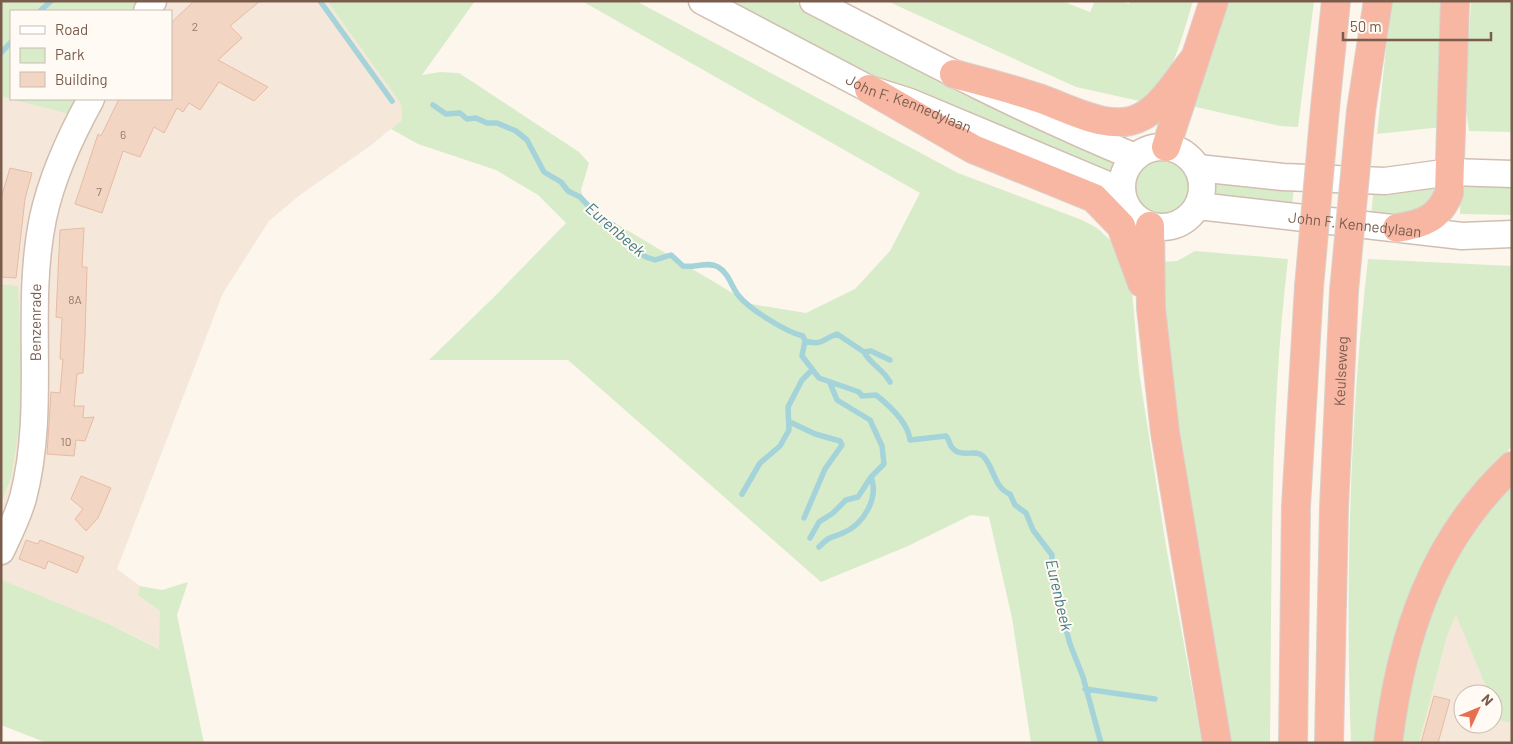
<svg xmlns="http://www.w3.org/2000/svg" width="1513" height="744" font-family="Barlow,sans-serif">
<rect width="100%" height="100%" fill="#fdf6ec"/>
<!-- residential -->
<path fill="#f5e8da" d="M 137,1 L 327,1 L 401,104 L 402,120 L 370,146 L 300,195 L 269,221 L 223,293 L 117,569 L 140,586 L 139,595 L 160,611 L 160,649 L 109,624 L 1,582 L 1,504 L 11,478 L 18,286 L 1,284 L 1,96 L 42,106 L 76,99 L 171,99 L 171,11 L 131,11 Z
M 1456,614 L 1489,694 L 1463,694 L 1463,724 L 1493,724 L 1493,703 L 1501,721 L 1512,723 L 1512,743 L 1419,743 L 1447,636 Z"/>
<!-- green -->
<path fill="#d8ecc9" d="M 1,1 L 137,1 L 131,11 L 11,11 L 11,99 L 76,99 L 68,114 C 46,107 23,103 1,96 Z
M 327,1 L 475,1 L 422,75 L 440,72 L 459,73 L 579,152 L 589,163 L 581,190 L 585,205 L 751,304 L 806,313 L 855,289 L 890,251 L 920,193 L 582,1 L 636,1 L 958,173 L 1082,220 L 1097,228 L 1120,249 L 1131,279 L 1139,372 L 1166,546 L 1202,743 L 1031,743 L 1012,618 L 989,517 L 971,515 L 908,546 L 821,582 L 568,360 L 429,360 L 494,297 L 566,223 L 538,195 L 496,170 L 418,144 L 391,129 L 402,120 L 401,104 Z
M 732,1 L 792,1 L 827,20 L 1122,159 L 1116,179 L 938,108 L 822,50 Z
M 887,1 L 1062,1 L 1090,12 L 1095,1 L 1121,1 L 1129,4 L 1130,1 L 1193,1 C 1182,36 1173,80 1144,102 L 1076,87 Z
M 1220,1 L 1314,1 L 1298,127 L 1280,126 L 1187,105 Z
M 1391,1 L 1444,1 L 1442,127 L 1377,134 Z
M 1471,1 L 1512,1 L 1512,132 L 1469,131 L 1465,103 Z
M1132 186a30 30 0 1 1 60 0a30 30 0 1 1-60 0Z
M 1209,176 L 1294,184 L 1292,209 L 1208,199 L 1210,187 Z
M 1432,181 L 1443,188 L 1411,218 L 1371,215 L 1374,187 Z
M 1460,182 L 1512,185 L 1512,215 L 1460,214 Z
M 1195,251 L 1288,259 C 1269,419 1272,582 1270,743 L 1222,743 L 1172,438 L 1160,262 L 1177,261 Z
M 1368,259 L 1512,266 L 1512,446 L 1473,489 L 1380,743 L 1351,743 C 1345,585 1350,416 1368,259 Z
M 1,284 L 18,286 L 23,403 L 11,478 L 1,504 Z
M 1512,480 L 1512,723 L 1501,721 L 1493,703 L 1493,694 L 1489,694 L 1456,615 L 1447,636 L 1419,743 L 1398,743 C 1405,709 1410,675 1419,642 C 1435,582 1473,527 1512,480 Z
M 2,580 L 109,624 L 159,649 L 160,611 L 138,595 L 140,586 L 162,590 L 188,582 L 177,615 L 204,743 L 47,743 L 1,725 Z"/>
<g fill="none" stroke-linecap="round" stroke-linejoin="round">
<!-- stream -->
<path stroke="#a5d3da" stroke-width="5.5" d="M 320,1 L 392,101
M 40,11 L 51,1
M 1,53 L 11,42
M 433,105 L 446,114 L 460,113 L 467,119 L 476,118 L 487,123 L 497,123 L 516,131 L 527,140 L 544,172 L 561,182 L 568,191 L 580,197 L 603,221 L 612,224 L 632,247 L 646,257 L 655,260 L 671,255 L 683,266 C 695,268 708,261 718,267 C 729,273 731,286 738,295 C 749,309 786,332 803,336 L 805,341 L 802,356 L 819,378 L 859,392 L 862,396 L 876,395 C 890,406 908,422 910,440 L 946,436 C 949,439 949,443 951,446 C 960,460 975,448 983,456 C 995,468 993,487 1010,494 L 1015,505 L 1026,513 L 1033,530 L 1052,555 L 1051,568 L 1054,575 L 1056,592 L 1070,644 L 1083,677 L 1101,743
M 805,341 C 823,346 822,339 837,334 L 864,352 L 871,351 L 890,360
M 864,352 C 870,364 883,369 890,382
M 790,422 L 815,434 L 840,441 L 842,445 L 825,469 L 804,518
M 742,494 L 760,463 L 780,446 L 789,430 L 788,407 L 802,380 L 812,370
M 810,538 L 819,522 L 833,513 L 846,500 L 858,497 L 871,477 L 884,464 L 882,446 L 870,420 L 837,400 L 830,383
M 819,547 C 831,535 829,539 843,533 C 864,524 879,498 871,477
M 1085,689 L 1155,699"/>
</g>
<!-- building -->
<path fill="#f3d5c3" stroke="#e6bba3" d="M 194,1 L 260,1 L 230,26 L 242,38 L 218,60 L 268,87 L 254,101 L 219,82 L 200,110 L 189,103 L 183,112 L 177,108 L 164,133 L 154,127 L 140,157 L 123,151 L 102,213 L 75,204 L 98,134 L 101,136 L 119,99 L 171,99 L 171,23 Z
M 10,168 L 32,173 L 25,199 L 16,278 L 1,277 L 1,198 Z
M 84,228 L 82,267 L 87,267 L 85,337 L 83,373 L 77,374 L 74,406 L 84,406 L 83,418 L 94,417 L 85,441 L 76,440 L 74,456 L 47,454 L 51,392 L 60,393 L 63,359 L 60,359 L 62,318 L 56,317 L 60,230 Z
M 81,476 L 111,488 L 98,518 L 86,531 L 75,519 L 83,509 L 71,499 Z
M 26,540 L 38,544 L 40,540 L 84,557 L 77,573 L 48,561 L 45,569 L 19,559 Z
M 1434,696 L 1450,700 L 1438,743 L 1421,743 Z"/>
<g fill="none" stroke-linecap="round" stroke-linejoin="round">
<defs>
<g id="minor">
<path id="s1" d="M 702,1 L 869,89 L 910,102 L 1122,191"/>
<path d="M 813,1 C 919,56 1025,112 1135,157"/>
<path d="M 147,11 L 153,1"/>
<circle cx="1162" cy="187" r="40"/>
<path d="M 1198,168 L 1283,177 L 1385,181 L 1451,172 L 1512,174"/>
<path id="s2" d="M 1198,206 L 1462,236 L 1512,234"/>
<path id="s3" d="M 1,551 C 9,534 18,516 23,498 C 47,407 24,310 43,218 C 52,176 70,137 91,99"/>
</g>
<g id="highway">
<path d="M 954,74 C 981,81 1009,88 1035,97 C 1066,106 1109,134 1141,117 C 1163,106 1179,77 1195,58"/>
<path d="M 869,89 L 973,149 L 1094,198 L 1121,226 L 1142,283"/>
<path d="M 1325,108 L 1336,1"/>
<path d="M 1361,111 L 1378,1"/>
<path d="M 1166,147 L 1214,1"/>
<path d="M 1150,226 L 1151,308 L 1165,432 L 1217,743"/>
<path d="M 1397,228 C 1422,224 1439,219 1449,193 L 1455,1"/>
<path d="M 1293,743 L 1296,506 L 1309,287"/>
<path id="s4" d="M 1329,743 L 1334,507 L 1344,291"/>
<path d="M 1388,743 C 1401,637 1432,541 1512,466"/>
</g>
</defs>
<!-- minor casing -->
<use href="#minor" stroke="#d1beb0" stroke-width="29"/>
<!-- highway casing -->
<use href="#highway" stroke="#dad1cd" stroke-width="30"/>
<!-- minor -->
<use href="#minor" stroke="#fff" stroke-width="26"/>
<!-- highway -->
<use href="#highway" stroke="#f7b7a3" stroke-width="28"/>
<defs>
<path id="highway-bridge" d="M 1309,287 L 1325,108
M 1344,291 L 1361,111"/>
</defs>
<!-- highway-bridge casing -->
<use href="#highway-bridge" stroke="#dad1cd" stroke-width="30" stroke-linecap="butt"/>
<!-- highway-bridge -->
<use href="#highway-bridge" stroke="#f7b7a3" stroke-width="28"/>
</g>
<g text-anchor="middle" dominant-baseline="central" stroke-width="4" stroke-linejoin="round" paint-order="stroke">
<!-- number labels -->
<g font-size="12" fill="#987a6a">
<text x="195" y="26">2</text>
<text x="123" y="134">6</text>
<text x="99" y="191">7</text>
<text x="75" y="299">8A</text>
<text x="66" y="441">10</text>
</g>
<!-- street labels -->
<g font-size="15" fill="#7a5c4d" stroke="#fffaf3">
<text stroke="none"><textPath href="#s1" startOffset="231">John F. Kennedylaan</textPath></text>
<text stroke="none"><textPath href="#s2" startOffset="158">John F. Kennedylaan</textPath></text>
<text stroke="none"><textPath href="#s3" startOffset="234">Benzenrade</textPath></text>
<text stroke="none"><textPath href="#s4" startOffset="372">Keulseweg</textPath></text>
</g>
<!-- water labels -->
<g font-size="16" font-style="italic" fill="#437c86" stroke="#fffaf3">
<text transform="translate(616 229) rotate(41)">Eurenbeek</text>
<text transform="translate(1060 595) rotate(77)">Eurenbeek</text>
</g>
</g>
<!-- border -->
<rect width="1513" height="744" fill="none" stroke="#7a5c4d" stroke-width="5"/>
<!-- legend -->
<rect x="10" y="10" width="162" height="90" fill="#fffaf3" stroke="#cabbb1"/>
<rect x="20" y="26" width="25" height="8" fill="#ffffff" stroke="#cabbb1"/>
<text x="55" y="35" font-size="15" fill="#7a5c4d">Road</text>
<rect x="20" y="48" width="25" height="15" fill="#d8ecc9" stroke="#cabbb1"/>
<text x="55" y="60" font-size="15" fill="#7a5c4d">Park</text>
<rect x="20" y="72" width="25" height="15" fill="#f3d5c3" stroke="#cabbb1"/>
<text x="55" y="85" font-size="15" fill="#7a5c4d">Building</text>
<!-- north arrow -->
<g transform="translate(1478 709) rotate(46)"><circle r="24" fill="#fffaf3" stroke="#cabbb1"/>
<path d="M0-4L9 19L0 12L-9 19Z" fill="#e76f51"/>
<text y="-8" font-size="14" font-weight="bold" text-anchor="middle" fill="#7a5c4d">N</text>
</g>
<!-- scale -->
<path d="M1343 32v8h148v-8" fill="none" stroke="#7a5c4d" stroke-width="2.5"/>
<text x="1350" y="32" font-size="15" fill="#7a5c4d" stroke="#fffaf3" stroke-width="4" paint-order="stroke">50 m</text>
</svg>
